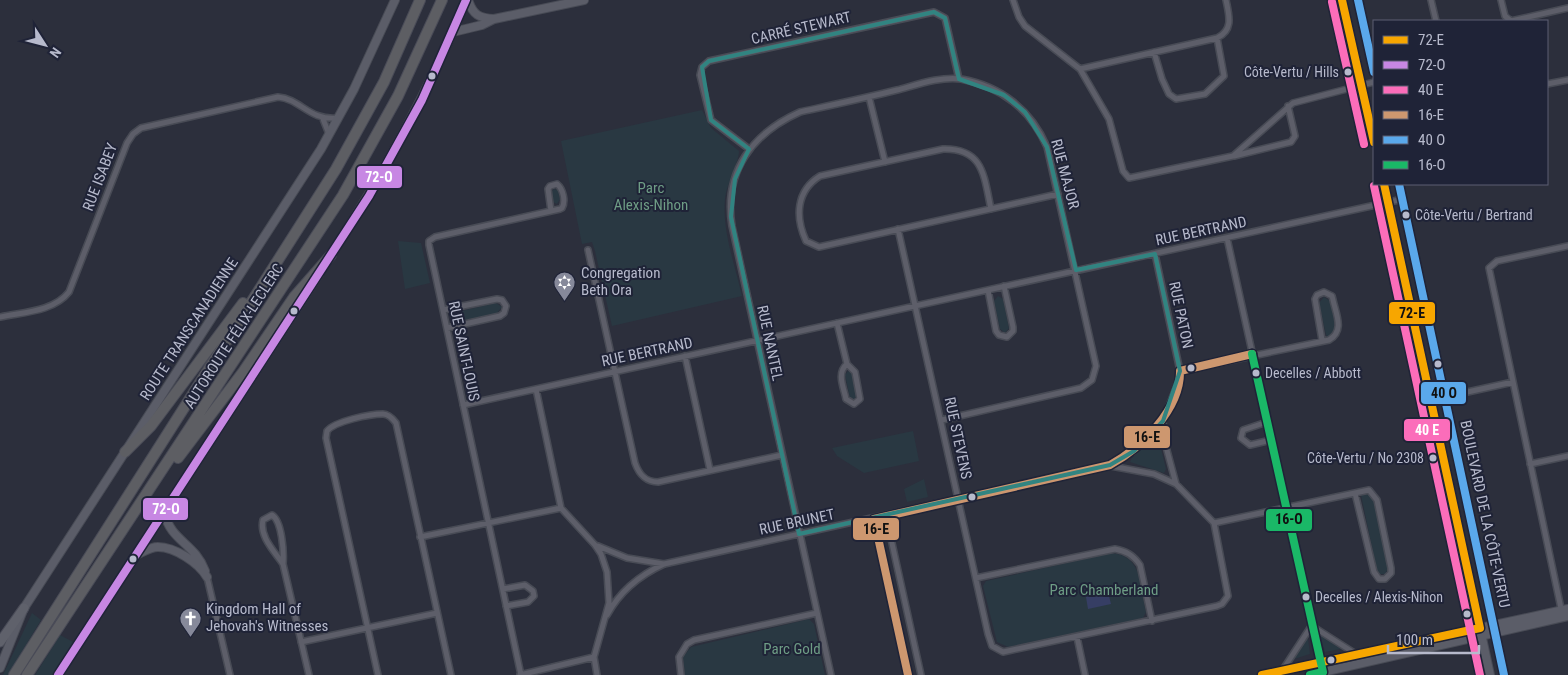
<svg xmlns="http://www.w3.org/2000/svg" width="1568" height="675" font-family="'Roboto Condensed',sans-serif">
<rect width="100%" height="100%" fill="#2c2f3c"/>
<!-- green -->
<path fill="#293842" d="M 702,110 L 711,128 L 739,151 C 739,162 727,183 725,199 C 722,231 735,265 742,296 L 612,326 L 595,251 L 592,242 L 582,244 L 561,141 Z
M 554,189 L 558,190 L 560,199 L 557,204 L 553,202 L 551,192 Z
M 398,241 L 421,243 L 430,283 L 405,289 Z
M 998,296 L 1003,299 L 1009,328 L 1005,333 L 1000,329 L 994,301 Z
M 1324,297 L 1330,301 C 1332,313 1340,330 1328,337 L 1326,335 L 1319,303 Z
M 496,303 L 502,307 L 496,314 L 459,322 L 453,320 L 453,315 L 457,312 Z
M 848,371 L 852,373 L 857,396 L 854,400 L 850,398 L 845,375 Z
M 913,431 L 919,461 L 864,473 L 837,456 L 832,448 Z
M 1158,436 L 1166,469 L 1164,473 L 1130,462 L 1132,458 L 1154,437 Z
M 924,479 L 928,497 L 907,502 L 904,489 Z
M 1363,493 L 1371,496 L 1374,502 L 1388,569 L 1385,574 L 1380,574 L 1377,571 L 1361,495 Z
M 1112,553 C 1143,556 1140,587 1146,612 L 1143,618 L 1008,647 L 997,642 L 983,586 L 986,581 Z
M 32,613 L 41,620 L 8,675 L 3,675 Z
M 809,619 L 814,624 L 825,675 L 685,675 L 683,657 L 691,647 Z
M 60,635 L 75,643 L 54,675 L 35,675 Z
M 1320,636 L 1322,636 L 1341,649 L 1325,652 Z
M 1308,638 L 1310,654 L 1294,659 L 1306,640 Z"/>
<!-- water -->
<path fill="#363e64" d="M 1108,592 L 1111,604 L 1088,609 L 1086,597 Z"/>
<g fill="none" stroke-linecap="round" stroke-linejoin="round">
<defs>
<path id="street" d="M 1013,0 L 1019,17 L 1025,26 L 1080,69 L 1109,119 L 1123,171 L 1129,178 L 1233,156 L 1293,103 L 1374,82
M 1431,0 L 1436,21
M 1501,0 L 1505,16 L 1511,21 L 1568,8
M 1154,52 L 1162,79 L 1169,94 L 1176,99 L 1205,94 L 1224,76 L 1217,38
M 1080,69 L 1217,38 C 1234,30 1229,15 1226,0
M 1547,84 L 1568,80
M 869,97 L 885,162
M 323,119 L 329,134
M 749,149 L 711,120 L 700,75 L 702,67 L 709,61 L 934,12 L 945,18 L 959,79
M 1234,156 L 1291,142 L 1295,136 L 1288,106
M 991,209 C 984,177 984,148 943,149 L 820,176 C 796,191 795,217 806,241 L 819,247 L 1058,194
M 898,229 L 988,634 L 992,646 L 1003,652 L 1217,606 L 1222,604 L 1228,596 L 1214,523 L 1176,484 L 1165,443 L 1163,421 L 1179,381 L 1180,371 L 1155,254
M 1227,238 L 1323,675
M 588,250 L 635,463 C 639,474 645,482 658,482 L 782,455
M 988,290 L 996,331 L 999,335 L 1007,337 L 1013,331 L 1013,327 L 1004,286
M 443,310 L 497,299 L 502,300 L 506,306 L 504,313 L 500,316 L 447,328
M 0,317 C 23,312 53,312 69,292 L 127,143 L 133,134 L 141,128 L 278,97 C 301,99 309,121 338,118
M 837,323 L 847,364 L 855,372 L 860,399 L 854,404 L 846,399 C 844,388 836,373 847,364
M 685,356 L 710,470
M 1180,371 L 1329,340 C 1345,331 1336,314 1333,300 L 1332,296 L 1324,292 L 1317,295 L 1315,299 L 1322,340
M 536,389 L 561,508 L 595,545 L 601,554 L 607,572 L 609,603 L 594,657 L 597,675
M 1431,400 L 1513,382
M 463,405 L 1403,199
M 1267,422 L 1243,430 L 1241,438 L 1250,445 L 1271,440
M 1530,464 L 1568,456
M 1111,466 L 1154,474 L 1176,484
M 886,516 L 921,675
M 874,519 L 908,675
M 1214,523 L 1369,490 L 1377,500 L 1391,568 L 1391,573 L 1385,579 L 1379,579 L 1374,572 L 1355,493
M 420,537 L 561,508
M 598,546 L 627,558 L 664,564
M 283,564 C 274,551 259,536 263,520 L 272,515 C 282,521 284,552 283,564 L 309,675
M 207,577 L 230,675
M 976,578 L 1115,549 C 1126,551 1133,555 1140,565 L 1152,621
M 503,589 L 525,585 L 533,591 L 534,596 L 528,602 L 506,606
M 1562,613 L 1489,268 L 1497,261 L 1568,246
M 607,615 C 620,591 640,575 664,564 L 1110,465 L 1134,451 L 1162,422
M 1312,626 L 1356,654
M 1077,637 L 1085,675
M 301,642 L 437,613
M 1282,671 L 1312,625
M 378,675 L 326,438 L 327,431 C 335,421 370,414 383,414 C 389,414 393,419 396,423 L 451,675
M 520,675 L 594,657
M 521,675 L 429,245 L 429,241 L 435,237 L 560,209 L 562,208 C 566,201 563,189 557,184 L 550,186 L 548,189 L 551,211
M 681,675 L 679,657 L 687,644 L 694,640 L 817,613
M 831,675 L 732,226 C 723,171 753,133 800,112 C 832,105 865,98 897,90 C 916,85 941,76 961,79 C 1001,86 1031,110 1047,147 L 1096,366 L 1092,380 L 1081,388 L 942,420"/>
<path id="secondary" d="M 468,0 C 473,15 479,18 494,19
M 1342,0 L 1374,142
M 1358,0 L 1374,72
M 453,32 L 482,25 L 494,19 L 584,0
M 1384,184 L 1490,675
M 1399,184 L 1504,675
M 329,258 C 383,175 429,91 466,0
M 164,512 C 171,542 194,542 205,571
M 136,555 C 143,552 150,547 158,547 C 175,547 199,563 207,577
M 0,668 L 24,608 L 321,149 L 354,89 L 395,0
M 58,675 L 319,274
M 1262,675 L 1568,609
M 1310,675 L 1568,616"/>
<path id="primary" d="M 0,642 L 24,608"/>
<path id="highway" d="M 125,452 L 151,426 L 243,303
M 178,458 L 243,372 L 294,297 L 331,255
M 14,675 L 336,169 L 384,82 L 420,0
M 27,675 L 343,195 L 398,96 L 442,0"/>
</defs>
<!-- street casing -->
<use href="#street" stroke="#484b55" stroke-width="8"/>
<!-- secondary casing -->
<use href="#secondary" stroke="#484b55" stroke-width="10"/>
<!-- primary casing -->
<use href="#primary" stroke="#4a4c58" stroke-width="11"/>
<!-- highway casing -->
<use href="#highway" stroke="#494b57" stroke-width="12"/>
<!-- street -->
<use href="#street" stroke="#5d5e69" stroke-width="5"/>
<!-- secondary -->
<use href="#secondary" stroke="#5b5d68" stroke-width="8"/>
<!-- primary -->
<use href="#primary" stroke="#5f616b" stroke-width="9"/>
<!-- highway -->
<use href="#highway" stroke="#5d5e63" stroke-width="10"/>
<defs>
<path id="bus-1" d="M 1342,0 L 1374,142
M 1262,675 L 1480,628 L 1384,184"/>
<path id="bus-2" d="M 58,675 L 369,196 L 422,100 L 466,0"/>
<path id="bus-3" d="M 1332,2 L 1364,144
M 1374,186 L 1480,675"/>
<path id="bus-4" d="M 908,675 L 874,519 L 1110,465 C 1141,448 1181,409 1180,371 L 1252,354"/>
<path id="bus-5" d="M 1358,0 L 1374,72
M 1399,184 L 1504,675"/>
<path id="bus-6" d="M 1252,354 L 1323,672 L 1310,675"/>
</defs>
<!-- bus-1 casing -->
<use href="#bus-1" stroke="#1f2337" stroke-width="11"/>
<!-- bus-2 casing -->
<use href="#bus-2" stroke="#1f2337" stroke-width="11"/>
<!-- bus-3 casing -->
<use href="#bus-3" stroke="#1f2337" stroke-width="11"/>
<!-- bus-4 casing -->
<use href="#bus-4" stroke="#1f2337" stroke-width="11"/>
<!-- bus-5 casing -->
<use href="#bus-5" stroke="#1f2337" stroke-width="11"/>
<!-- bus-6 casing -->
<use href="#bus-6" stroke="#1f2337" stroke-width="11"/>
<!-- bus-1 -->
<use href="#bus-1" stroke="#f7a600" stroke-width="8"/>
<!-- bus-2 -->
<use href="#bus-2" stroke="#c787e3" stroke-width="8"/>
<!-- bus-3 -->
<use href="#bus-3" stroke="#fb6dba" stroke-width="8"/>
<!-- bus-4 -->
<use href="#bus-4" stroke="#cd976f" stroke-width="8"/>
<!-- bus-5 -->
<use href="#bus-5" stroke="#5aa8eb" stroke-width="8"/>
<!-- bus-6 -->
<use href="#bus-6" stroke="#1ab867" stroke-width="8"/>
</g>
<!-- marked area -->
<path fill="none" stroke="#318481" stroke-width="4" stroke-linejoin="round" d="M 934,12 L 945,18 L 959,79 L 1004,95 L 1025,112 L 1047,147 L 1076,270 L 1155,254 L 1180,371 L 1163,421 L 1134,451 L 1110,465 L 799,534 L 731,217 L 735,179 L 749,149 L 711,120 L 702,67 L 709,61 Z"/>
<!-- icons -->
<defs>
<symbol id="synagogue-pin" viewBox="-11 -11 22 30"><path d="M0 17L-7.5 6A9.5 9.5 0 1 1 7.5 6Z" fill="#86899a" stroke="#1f2337"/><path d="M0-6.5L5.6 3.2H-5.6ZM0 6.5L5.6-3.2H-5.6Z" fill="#fff"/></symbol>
<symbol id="church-pin" viewBox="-11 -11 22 30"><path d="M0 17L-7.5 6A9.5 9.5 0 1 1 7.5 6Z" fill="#86899a" stroke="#1f2337"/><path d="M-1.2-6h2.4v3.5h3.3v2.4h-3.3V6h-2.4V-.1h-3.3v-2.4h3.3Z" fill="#fff"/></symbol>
</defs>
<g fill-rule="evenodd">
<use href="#synagogue-pin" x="552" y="270" width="25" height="34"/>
<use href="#church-pin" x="178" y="606" width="25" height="34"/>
</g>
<!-- markers -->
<g fill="#b7bacc" stroke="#1f2337" stroke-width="2">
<circle cx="1348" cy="72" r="4.5"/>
<circle cx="432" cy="76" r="4.5"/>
<circle cx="1406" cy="215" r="4.5"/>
<circle cx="294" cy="311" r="4.5"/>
<circle cx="1438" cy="364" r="4.5"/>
<circle cx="1191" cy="368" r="4.5"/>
<circle cx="1256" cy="373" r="4.5"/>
<circle cx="1433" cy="458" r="4.5"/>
<circle cx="972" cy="497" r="4.5"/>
<circle cx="133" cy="559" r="4.5"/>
<circle cx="1306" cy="597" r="4.5"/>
<circle cx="1467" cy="614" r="4.5"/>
<circle cx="1331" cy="660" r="4.5"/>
</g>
<g text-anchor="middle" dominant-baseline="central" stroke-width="4" stroke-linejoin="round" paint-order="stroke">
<!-- bus labels -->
<g font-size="14" fill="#b7bacc" stroke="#1f2337" text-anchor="start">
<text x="1339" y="72" text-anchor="end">Côte-Vertu / Hills</text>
<text x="1415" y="215">Côte-Vertu / Bertrand</text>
<text x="1265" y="373">Decelles / Abbott</text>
<text x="1424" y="458" text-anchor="end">Côte-Vertu / No 2308</text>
<text x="1315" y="597">Decelles / Alexis-Nihon</text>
</g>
<!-- street labels -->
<g font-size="15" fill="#b7bacc" stroke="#1f2337">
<text transform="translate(801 28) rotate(-13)">CARRÉ STEWART</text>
<text transform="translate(1065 174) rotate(75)">RUE MAJOR</text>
<text transform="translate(100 177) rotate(-69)">RUE ISABEY</text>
<text transform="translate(1201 231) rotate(-12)">RUE BERTRAND</text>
<text transform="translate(1181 315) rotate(78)">RUE PATON</text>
<text transform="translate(189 329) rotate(-57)">ROUTE TRANSCANADIENNE</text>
<text transform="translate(234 336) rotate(-57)">AUTOROUTE FÉLIX-LECLERC</text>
<text transform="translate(770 343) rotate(78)">RUE NANTEL</text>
<text transform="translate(464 351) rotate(78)">RUE SAINT-LOUIS</text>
<text transform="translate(647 352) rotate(-12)">RUE BERTRAND</text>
<text transform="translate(958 438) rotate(78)">RUE STEVENS</text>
<text transform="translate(1485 514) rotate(78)">BOULEVARD DE LA CÔTE-VERTU</text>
<text transform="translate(797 522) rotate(-12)">RUE BRUNET</text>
</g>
<!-- park labels -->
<g font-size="15" fill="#6e9d85" stroke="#1f2337">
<text x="651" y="188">Parc<tspan x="651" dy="17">Alexis-Nihon</tspan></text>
<text x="1104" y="590">Parc Chamberland</text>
<text x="792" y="649">Parc Gold</text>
</g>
<!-- poi labels -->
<g font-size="15" fill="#b7bacc" stroke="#1f2337" text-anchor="start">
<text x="581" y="273">Congregation<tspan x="581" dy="17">Beth Ora</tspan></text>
<text x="206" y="609">Kingdom Hall of<tspan x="206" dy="17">Jehovah's Witnesses</tspan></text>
</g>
</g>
<g stroke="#1f2337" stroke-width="2">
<rect x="356" y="165" width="47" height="24" rx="5" fill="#c787e3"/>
<rect x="1388" y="301" width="48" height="24" rx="5" fill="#f7a600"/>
<rect x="1420" y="381" width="47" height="24" rx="5" fill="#5aa8eb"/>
<rect x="1403" y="418" width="48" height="24" rx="5" fill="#fb6dba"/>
<rect x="1123" y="425" width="48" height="24" rx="5" fill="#cd976f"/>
<rect x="142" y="497" width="47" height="24" rx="5" fill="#c787e3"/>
<rect x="1265" y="508" width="48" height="24" rx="5" fill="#1ab867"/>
<rect x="852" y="517" width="48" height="24" rx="5" fill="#cd976f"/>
</g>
<g font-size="14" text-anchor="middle" font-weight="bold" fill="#fff">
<text x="379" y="182">72-O</text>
<text x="1427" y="435">40 E</text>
<text x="166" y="514">72-O</text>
</g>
<g font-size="14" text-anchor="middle" font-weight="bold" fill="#111">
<text x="1412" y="318">72-E</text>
<text x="1444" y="398">40 O</text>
<text x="1147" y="442">16-E</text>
<text x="1289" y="524">16-O</text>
<text x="876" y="534">16-E</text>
</g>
<!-- legend -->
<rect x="1373" y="20" width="175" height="165" fill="#1f2337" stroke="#5c5f73"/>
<rect x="1383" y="36" width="25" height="8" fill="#f7a600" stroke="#5c5f73"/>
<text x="1418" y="45" font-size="15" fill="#b7bacc">72-E</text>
<rect x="1383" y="61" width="25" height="8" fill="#c787e3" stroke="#5c5f73"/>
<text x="1418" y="70" font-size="15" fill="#b7bacc">72-O</text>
<rect x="1383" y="86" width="25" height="8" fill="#fb6dba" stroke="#5c5f73"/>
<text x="1418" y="95" font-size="15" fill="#b7bacc">40 E</text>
<rect x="1383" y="111" width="25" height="8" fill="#cd976f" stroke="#5c5f73"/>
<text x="1418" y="120" font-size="15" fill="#b7bacc">16-E</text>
<rect x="1383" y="136" width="25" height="8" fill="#5aa8eb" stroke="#5c5f73"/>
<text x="1418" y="145" font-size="15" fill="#b7bacc">40 O</text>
<rect x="1383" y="161" width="25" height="8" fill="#1ab867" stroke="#5c5f73"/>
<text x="1418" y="170" font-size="15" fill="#b7bacc">16-O</text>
<!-- north arrow -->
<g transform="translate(45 45) rotate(126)" stroke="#1f2337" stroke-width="4" paint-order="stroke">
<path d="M0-4L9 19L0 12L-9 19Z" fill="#b7bacc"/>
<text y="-8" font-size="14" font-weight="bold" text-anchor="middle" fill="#b7bacc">N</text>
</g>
<!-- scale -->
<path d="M1388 645v8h91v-8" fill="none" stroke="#b7bacc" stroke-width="2.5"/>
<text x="1396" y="645" font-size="15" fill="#b7bacc" stroke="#1f2337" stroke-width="4" paint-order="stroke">100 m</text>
</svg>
